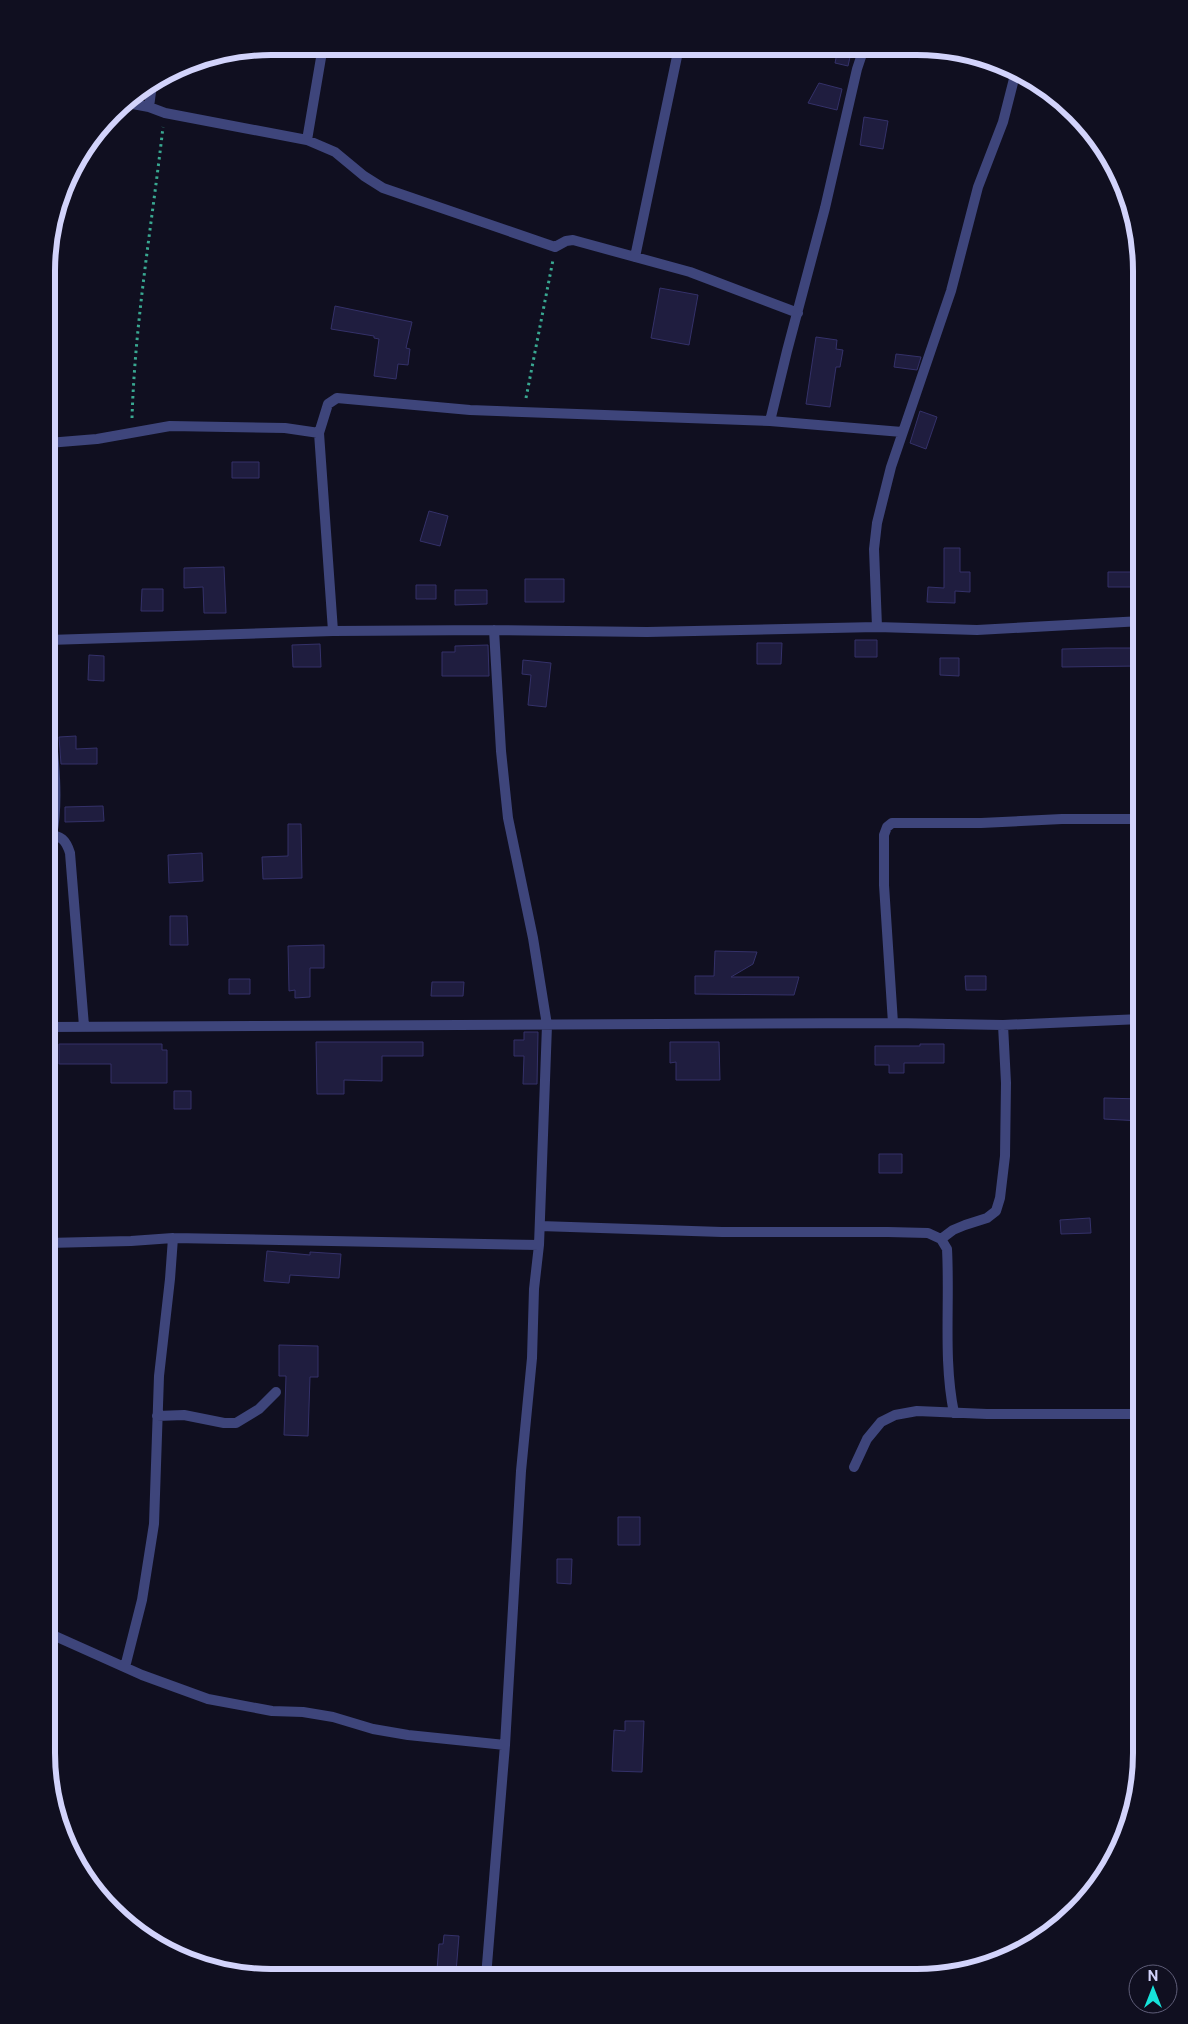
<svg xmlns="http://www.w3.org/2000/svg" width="1188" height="2024" font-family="'Public Sans',sans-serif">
<rect width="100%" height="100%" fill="#100f20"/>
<!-- building -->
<path fill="#1f1d3f" stroke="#343169" d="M 838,48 L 852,48 L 848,66 L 835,63 Z
M 819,83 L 842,89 L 837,110 L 808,103 Z
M 864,117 L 888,121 L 883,149 L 860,145 Z
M 660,288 L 698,295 L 689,345 L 651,338 Z
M 335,306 L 412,322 L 406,348 L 410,349 L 408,365 L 398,364 L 396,379 L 374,376 L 379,339 L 374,338 L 374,336 L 331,329 Z
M 816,337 L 837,340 L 836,349 L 843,350 L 840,367 L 836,367 L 830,407 L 806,404 Z
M 896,354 L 921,357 L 917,370 L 894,367 Z
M 920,411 L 937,417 L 926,449 L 910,443 Z
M 232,462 L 259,462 L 259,478 L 232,478 Z
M 429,511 L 448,516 L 440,546 L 420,541 Z
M 944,548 L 960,548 L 960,572 L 970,572 L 970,592 L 955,591 L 955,603 L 927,602 L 928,587 L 944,588 Z
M 224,567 L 226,613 L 204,613 L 203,587 L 184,588 L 184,568 Z
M 1108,572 L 1142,572 L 1142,587 L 1108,587 Z
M 525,579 L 564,579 L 564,602 L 525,602 Z
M 416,585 L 436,585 L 436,599 L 416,599 Z
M 142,589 L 163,589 L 163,611 L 141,611 Z
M 455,590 L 487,590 L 487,604 L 455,605 Z
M 855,640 L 877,640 L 877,657 L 855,657 Z
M 757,643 L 782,643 L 781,664 L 757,664 Z
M 320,644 L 321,667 L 293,667 L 292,645 Z
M 488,645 L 489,676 L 442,676 L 442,652 L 455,652 L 455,646 Z
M 1106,648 L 1140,648 L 1140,666 L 1062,667 L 1062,649 Z
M 89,655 L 104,656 L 104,681 L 88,680 Z
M 940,658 L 959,658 L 959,676 L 940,675 Z
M 523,660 L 551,663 L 546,707 L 528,705 L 531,675 L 522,674 Z
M 76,736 L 76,749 L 97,748 L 97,764 L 61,764 L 59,737 Z
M 103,806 L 104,821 L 65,822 L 65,807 Z
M 288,824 L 301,824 L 302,878 L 263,879 L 262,857 L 288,856 Z
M 202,853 L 203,881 L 169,883 L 168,855 Z
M 170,916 L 187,916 L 188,945 L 170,945 Z
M 324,945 L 324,968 L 310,968 L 310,997 L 295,998 L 295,990 L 289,991 L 288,946 Z
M 715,951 L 757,952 L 753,964 L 731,977 L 799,977 L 794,995 L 695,994 L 695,976 L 714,976 Z
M 965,976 L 986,976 L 986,990 L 966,990 Z
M 229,979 L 250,979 L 250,994 L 229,994 Z
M 432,982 L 464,982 L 463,996 L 431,996 Z
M 524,1032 L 538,1032 L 537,1084 L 523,1084 L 524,1056 L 514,1056 L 514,1040 L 524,1040 Z
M 316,1042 L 423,1042 L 423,1056 L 382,1056 L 382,1081 L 344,1080 L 344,1094 L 317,1094 Z
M 670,1042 L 719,1042 L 720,1080 L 676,1080 L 676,1062 L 670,1063 Z
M 59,1044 L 162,1044 L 162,1050 L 167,1050 L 167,1083 L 111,1083 L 111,1064 L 59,1064 Z
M 920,1044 L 944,1044 L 944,1063 L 904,1063 L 904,1073 L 889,1073 L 889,1065 L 875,1065 L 875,1046 L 920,1046 Z
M 174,1091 L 191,1091 L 191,1109 L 174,1109 Z
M 1104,1098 L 1141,1099 L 1141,1121 L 1104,1119 Z
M 879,1154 L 902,1154 L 902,1173 L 879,1173 Z
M 1090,1218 L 1091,1233 L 1061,1234 L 1060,1220 Z
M 267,1251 L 310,1255 L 310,1252 L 341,1254 L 339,1278 L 290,1275 L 289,1283 L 264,1281 Z
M 279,1345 L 318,1346 L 318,1377 L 310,1377 L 308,1436 L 284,1435 L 286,1376 L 279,1376 Z
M 618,1517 L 640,1517 L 640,1545 L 618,1545 Z
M 557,1559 L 572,1559 L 571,1584 L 557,1583 Z
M 625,1721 L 644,1721 L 642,1772 L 612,1771 L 614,1730 L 625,1731 Z
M 444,1935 L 459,1936 L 456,1972 L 437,1970 L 439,1944 L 443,1944 Z"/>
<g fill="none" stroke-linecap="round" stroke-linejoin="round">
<!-- path -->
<path stroke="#39a891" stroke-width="3" stroke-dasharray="2.5 4" stroke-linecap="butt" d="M 526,398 L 553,260
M 132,418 C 135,321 152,224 163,127"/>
<!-- minor -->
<path stroke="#3e457b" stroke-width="10" d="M 122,102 L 149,107 L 165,113 L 307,140 L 335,152 L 364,176 L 383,188 L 555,247 L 566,241 L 573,240 L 690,272 L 798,313
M 149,107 L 152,84
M 307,140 L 323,46
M 635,257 L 679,47
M 770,421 L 787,351 L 825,208 L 857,69 L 864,48
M 48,443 L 97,439 L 170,426 L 285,428 L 319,433
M 877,627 L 874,549 L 877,523 L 891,467 L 951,291 L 978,187 L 1003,122 L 1016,71
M 333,631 L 319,433 L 328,404 L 337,398 L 470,410 L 770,421 L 902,432
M 48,640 L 333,631 L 494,630 L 647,632 L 877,627 L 977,630 L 1142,621
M 48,703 C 52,743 60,796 52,835
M 47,835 C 61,835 66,840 70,853 L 84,1026
M 893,1023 L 884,885 L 884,835 L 887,827 L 892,823 L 981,823 L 1062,819 L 1142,819
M 47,1027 L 893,1023 L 1003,1025 L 1141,1019
M 540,1226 L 722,1232 L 888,1232 L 928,1233 L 941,1239 L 947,1249 C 950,1304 943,1359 954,1413
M 941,1239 L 953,1230 L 965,1225 L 987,1218 L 996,1211 L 1000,1198 L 1005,1156 L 1006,1083 L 1003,1025
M 47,1243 L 131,1241 L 173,1238 L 539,1245
M 157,1416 L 184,1415 L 224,1423 L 236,1423 L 259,1409 L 276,1392
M 854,1467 L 867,1439 L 881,1422 L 895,1415 L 917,1411 L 987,1414 L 1141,1414
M 46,1632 L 142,1675 L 208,1699 L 272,1711 L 303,1712 L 333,1717 L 373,1729 L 408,1735 L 505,1745
M 46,1653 L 46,1640
M 125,1667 L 142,1600 L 154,1524 L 159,1376 L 170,1279 L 173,1238
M 486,1977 L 505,1745 L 521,1471 L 532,1358 L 534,1289 L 539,1245 L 547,1025 L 533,938 L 508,818 L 501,751 L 494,630"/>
</g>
<!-- crop -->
<path d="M0 0H1188V2024H0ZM271 55H917A216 216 0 0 1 1133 271V1753A216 216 0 0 1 917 1969H271A216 216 0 0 1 55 1753V271A216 216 0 0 1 271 55Z" fill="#100f20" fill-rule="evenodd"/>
<path fill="none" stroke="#d2d3fb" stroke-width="6" d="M271 55H917A216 216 0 0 1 1133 271V1753A216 216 0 0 1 917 1969H271A216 216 0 0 1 55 1753V271A216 216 0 0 1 271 55Z"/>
<!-- north arrow -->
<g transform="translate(1153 1989)"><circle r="24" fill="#100f20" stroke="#5e5d78"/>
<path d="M0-4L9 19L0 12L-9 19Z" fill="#16e3db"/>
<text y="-8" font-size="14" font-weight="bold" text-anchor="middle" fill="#d2d3fb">N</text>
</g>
</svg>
